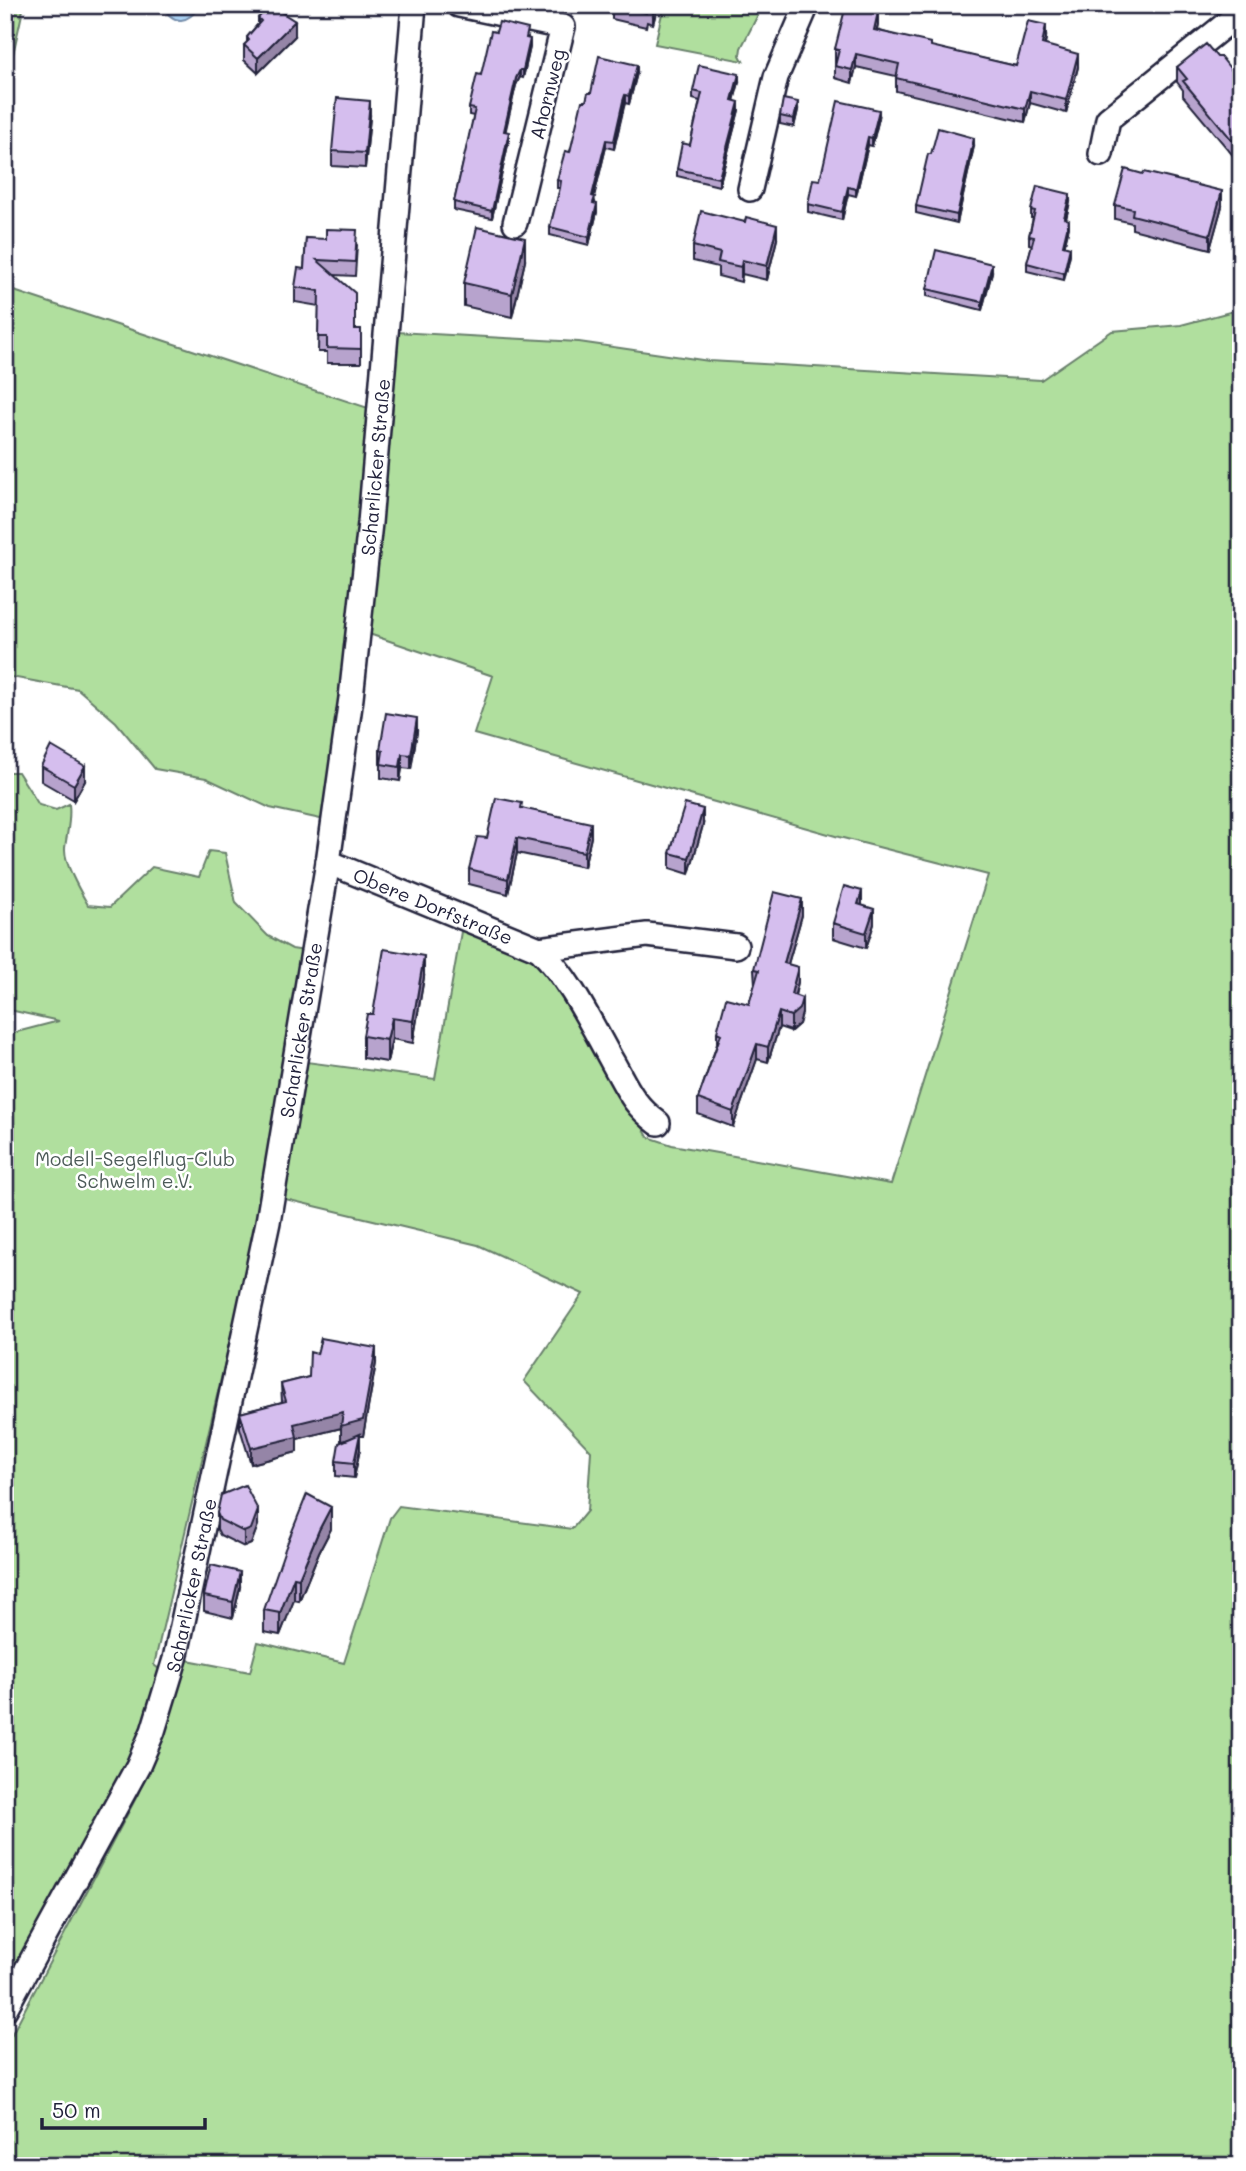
<svg xmlns="http://www.w3.org/2000/svg" width="1246" height="2171" font-family="Mali,sans-serif">
<rect width="100%" height="100%" fill="#fff"/>
<filter id="ink" filterUnits="userSpaceOnUse"><feTurbulence type="fractalNoise" baseFrequency=".0143" numOctaves="2"/><feDisplacementMap in="SourceGraphic" scale="14" xChannelSelector="R" yChannelSelector="G"/><feConvolveMatrix kernelMatrix="1 2 1 2 8 2 1 2 1" color-interpolation-filters="sRGB"/></filter>
<g filter="url(#ink)">
<!-- green -->
<path fill="#b0df9e" stroke="#69806c" stroke-width="2" d="M 5,5 L 24,5 L 5,90 Z
M 664,5 L 763,5 L 741,48 L 740,55 L 743,61 L 655,44 Z
M 5,288 L 389,415 L 397,332 L 579,342 L 709,361 L 1041,380 L 1112,331 L 1181,325 L 1241,309 L 1241,2166 L 5,2166 L 5,2047 L 138,1794 L 163,1728 L 182,1659 L 250,1672 L 258,1642 L 344,1663 L 390,1518 L 399,1506 L 572,1529 L 587,1511 L 591,1451 L 524,1381 L 583,1294 L 478,1245 L 281,1198 L 307,1062 L 435,1079 L 462,926 L 534,955 L 568,993 L 648,1137 L 672,1145 L 891,1184 L 988,875 L 839,837 L 474,734 L 493,676 L 369,634 L 380,542 L 361,536 L 325,820 L 270,808 L 206,778 L 155,769 L 116,722 L 78,689 L 5,676 Z
M 5,772 L 18,772 L 39,805 L 56,810 L 69,804 C 71,820 67,832 65,848 C 64,864 80,891 88,905 L 110,907 L 152,867 L 199,877 L 209,851 L 225,853 L 236,903 L 268,936 L 292,949 L 305,951 L 281,1066 L 256,1229 L 154,1665 L 163,1672 L 138,1741 L 121,1776 L 5,1985 L 5,1035 L 59,1021 L 5,1009 Z"/>
<!-- water -->
<path fill="#acd4f6" stroke="#758dab" stroke-width="2" d="M 162,5 L 201,5 C 188,23 174,27 162,5 Z"/>
<g fill="none" stroke-linecap="round" stroke-linejoin="round">
<defs>
<g id="minor">
<path d="M 459,5 L 563,27 L 515,223"/>
<path d="M 1101,154 L 1108,119 L 1241,12"/>
<path d="M 750,189 L 776,77 L 807,5"/>
<path id="s1" d="M 328,862 L 539,949 C 571,980 591,1024 613,1063 C 628,1090 633,1104 658,1123"/>
<path d="M 539,949 L 647,935 L 736,946"/>
<path id="s2" d="M 5,2009 L 138,1766 L 153,1731 L 175,1659 L 268,1222 L 328,862 L 351,698 L 370,523 L 414,5"/>
</g>
</defs>
<!-- minor casing -->
<use href="#minor" stroke="#22223b" stroke-width="28"/>
<!-- minor -->
<use href="#minor" stroke="#fff" stroke-width="23"/>
</g>
<!-- wall -->
<path fill="#b7a3cd" stroke="#22223b" stroke-width="2" d="M 612,5 L 658,5 L 653,24 L 647,22 L 646,27 L 612,19 Z
M 851,5 L 875,5 L 874,11 L 878,25 L 877,30 L 931,47 L 1016,66 L 1046,38 L 1045,45 L 1078,67 L 1066,113 L 1030,103 L 1025,122 L 896,91 L 896,76 L 856,67 L 852,83 L 835,78 L 835,49 Z
M 1104,5 L 1160,5 L 1106,14 Z
M 258,18 L 295,36 L 258,73 L 244,60 L 244,45 L 247,43 L 247,37 L 258,24 Z
M 528,37 L 528,39 L 530,47 L 523,78 L 520,77 L 516,85 L 505,131 L 509,140 L 492,218 L 454,210 L 454,202 L 474,116 L 469,115 L 469,108 L 481,75 Z
M 1217,57 L 1241,82 L 1241,165 L 1183,96 L 1183,90 L 1177,82 L 1177,67 Z
M 637,73 L 629,104 L 625,103 L 623,109 L 614,149 L 606,147 L 594,197 L 597,212 L 589,245 L 550,235 L 550,227 L 560,188 L 557,188 L 557,180 L 570,152 L 586,101 Z
M 739,82 L 734,101 L 739,110 L 719,186 L 677,176 L 677,169 L 690,145 L 700,101 L 693,99 L 693,91 Z
M 798,110 L 794,127 L 780,124 L 780,116 Z
M 370,117 L 365,168 L 332,166 L 332,151 Z
M 879,118 L 872,146 L 868,145 L 856,196 L 848,194 L 842,220 L 808,212 L 808,204 L 820,180 Z
M 974,146 L 957,223 L 916,213 L 916,206 L 931,154 Z
M 1070,202 L 1066,219 L 1069,227 L 1064,245 L 1070,254 L 1064,280 L 1027,271 L 1027,263 L 1032,245 L 1029,244 L 1029,236 L 1033,218 L 1031,218 L 1031,210 Z
M 1115,205 L 1222,206 L 1210,249 L 1132,229 L 1132,223 L 1115,219 Z
M 306,238 L 357,245 L 355,276 L 335,275 L 355,329 L 361,329 L 361,363 L 327,363 L 327,352 L 318,352 L 319,306 L 295,302 L 295,287 L 304,269 Z
M 777,239 L 767,280 L 742,274 L 741,282 L 718,276 L 718,267 L 693,261 L 693,246 Z
M 525,261 L 512,317 L 464,306 L 464,283 Z
M 992,272 L 982,310 L 927,296 L 927,289 Z
M 417,732 L 411,769 L 402,768 L 400,781 L 381,778 L 381,765 L 380,764 L 380,750 Z
M 41,766 L 85,781 L 74,800 L 41,781 Z
M 522,808 L 591,837 L 584,867 L 517,853 L 508,894 L 469,884 L 469,869 L 487,838 Z
M 703,825 L 689,874 L 670,868 L 670,853 Z
M 862,905 L 874,924 L 866,948 L 833,938 L 833,923 Z
M 802,915 L 788,964 L 798,982 L 795,996 L 802,1013 L 799,1024 L 791,1031 L 779,1027 L 768,1062 L 757,1059 L 733,1127 L 698,1114 L 698,1099 L 717,1044 L 717,1032 L 749,1004 L 755,984 L 754,969 Z
M 424,977 L 413,1043 L 392,1039 L 387,1062 L 363,1058 L 363,1036 L 373,1014 Z
M 317,1354 L 376,1363 L 363,1436 L 360,1436 L 360,1449 L 354,1478 L 336,1476 L 336,1461 L 346,1440 L 341,1441 L 341,1428 L 297,1439 L 297,1452 L 251,1464 L 240,1428 L 240,1413 L 282,1402 L 281,1384 L 309,1377 Z
M 217,1513 L 258,1525 L 251,1544 L 244,1547 L 220,1535 L 217,1529 Z
M 331,1529 L 319,1552 L 299,1601 L 294,1600 L 280,1635 L 264,1632 L 264,1610 Z
M 240,1587 L 233,1618 L 204,1611 L 204,1596 Z"/>
<!-- shaded-wall -->
<path fill="#9585a7" stroke="#22223b" stroke-width="2" d="M 654,5 L 658,5 L 653,24 L 653,9 Z
M 878,12 L 878,25 L 874,42 L 874,30 Z
M 295,21 L 295,36 L 258,73 L 258,58 Z
M 1046,25 L 1046,38 L 1042,57 L 1042,44 Z
M 530,39 L 530,47 L 523,78 L 523,70 Z
M 856,54 L 856,67 L 852,83 L 852,70 Z
M 1078,54 L 1078,67 L 1066,113 L 1066,100 Z
M 637,65 L 637,73 L 629,104 L 629,96 Z
M 520,70 L 520,77 L 516,85 L 504,138 L 504,131 L 516,78 Z
M 739,74 L 739,82 L 732,108 L 732,100 Z
M 1030,91 L 1030,103 L 1025,122 L 1025,109 Z
M 625,95 L 625,103 L 614,149 L 614,141 Z
M 370,101 L 370,117 L 365,168 L 365,153 Z
M 739,102 L 739,110 L 719,186 L 719,178 Z
M 798,102 L 798,110 L 794,127 L 794,119 Z
M 879,110 L 879,118 L 872,146 L 872,138 Z
M 509,132 L 509,140 L 492,218 L 492,211 Z
M 868,137 L 868,145 L 856,196 L 856,189 Z
M 974,138 L 974,146 L 957,223 L 957,215 Z
M 606,140 L 606,147 L 592,204 L 592,196 Z
M 848,187 L 848,194 L 842,220 L 842,212 Z
M 1222,191 L 1222,206 L 1210,249 L 1210,235 Z
M 1070,194 L 1070,202 L 1064,226 L 1064,218 Z
M 597,204 L 597,212 L 589,245 L 589,237 Z
M 1069,220 L 1069,227 L 1063,252 L 1063,245 Z
M 777,225 L 777,239 L 767,280 L 767,266 Z
M 525,238 L 525,261 L 512,317 L 512,294 Z
M 1070,247 L 1070,254 L 1064,280 L 1064,273 Z
M 742,260 L 742,274 L 741,282 L 741,267 Z
M 992,264 L 992,272 L 982,310 L 982,302 Z
M 417,718 L 417,732 L 411,769 L 411,755 Z
M 402,754 L 402,768 L 400,781 L 400,767 Z
M 85,766 L 85,781 L 74,800 L 74,785 Z
M 703,809 L 703,825 L 689,874 L 689,858 Z
M 591,823 L 591,837 L 584,867 L 584,852 Z
M 517,838 L 517,853 L 508,894 L 508,879 Z
M 862,891 L 862,906 L 858,904 Z
M 802,899 L 802,915 L 784,978 L 784,963 Z
M 874,909 L 874,924 L 866,948 L 866,933 Z
M 424,956 L 424,977 L 413,1043 L 413,1021 Z
M 798,967 L 798,982 L 791,1009 L 791,994 Z
M 802,998 L 802,1013 L 799,1024 L 791,1031 L 791,1016 Z
M 779,1012 L 779,1027 L 768,1062 L 768,1047 Z
M 392,1018 L 392,1039 L 387,1062 L 387,1040 Z
M 757,1044 L 757,1059 L 733,1127 L 733,1112 Z
M 376,1348 L 376,1363 L 363,1436 L 360,1436 L 360,1449 L 354,1478 L 354,1463 L 360,1437 L 341,1441 L 341,1428 L 297,1439 L 297,1452 L 251,1464 L 251,1448 L 294,1424 Z
M 331,1507 L 331,1529 L 319,1552 L 299,1601 L 299,1578 L 319,1530 Z
M 258,1510 L 258,1525 L 251,1544 L 244,1547 L 244,1532 Z
M 240,1572 L 240,1587 L 233,1618 L 233,1602 Z
M 294,1577 L 294,1600 L 280,1635 L 280,1613 Z"/>
<!-- building -->
<path fill="#d5beee" stroke="#22223b" stroke-width="2" d="M 270,5 L 295,21 L 258,58 L 244,45 L 249,40 L 247,37 L 261,21 L 258,18 Z
M 616,5 L 654,5 L 653,9 L 647,8 L 646,13 Z
M 846,5 L 872,5 L 871,10 L 878,12 L 874,30 L 931,43 L 931,46 L 1016,66 L 1028,21 L 1046,25 L 1042,44 L 1078,54 L 1066,100 L 1030,91 L 1025,109 L 896,78 L 899,64 L 856,54 L 852,70 L 835,66 L 839,50 L 835,49 Z
M 499,22 L 528,29 L 526,38 L 530,39 L 523,70 L 520,70 L 516,78 L 504,131 L 509,132 L 492,211 L 454,202 L 475,109 L 469,108 L 477,74 L 481,75 L 491,31 L 496,32 Z
M 1206,44 L 1217,57 L 1221,57 L 1241,82 L 1241,151 L 1183,81 L 1187,79 L 1177,67 Z
M 599,56 L 637,65 L 629,96 L 625,95 L 623,101 L 614,141 L 606,140 L 592,196 L 595,197 L 593,203 L 597,204 L 589,237 L 550,227 L 560,188 L 561,181 L 557,180 L 565,151 L 570,152 L 582,101 L 586,101 L 588,93 L 591,93 Z
M 699,65 L 739,74 L 732,100 L 739,102 L 719,178 L 677,169 L 682,143 L 690,145 L 702,93 L 693,91 Z
M 337,98 L 370,101 L 365,153 L 332,151 Z
M 783,99 L 798,102 L 794,119 L 780,116 Z
M 838,101 L 879,110 L 872,138 L 868,137 L 856,189 L 848,187 L 842,212 L 808,204 L 813,179 L 820,180 Z
M 938,128 L 974,138 L 957,215 L 916,206 L 928,154 L 931,154 Z
M 1125,169 L 1143,174 L 1144,172 L 1222,191 L 1210,235 L 1132,215 L 1133,209 L 1115,205 Z
M 1037,186 L 1070,194 L 1064,218 L 1069,220 L 1063,245 L 1070,247 L 1064,273 L 1027,263 L 1034,237 L 1029,236 L 1035,211 L 1031,210 Z
M 701,211 L 745,222 L 746,217 L 777,225 L 767,266 L 742,260 L 741,267 L 718,262 L 720,253 L 693,246 Z
M 477,227 L 525,238 L 512,294 L 464,283 Z
M 326,229 L 357,230 L 355,262 L 317,260 L 355,293 L 355,329 L 361,329 L 361,349 L 327,348 L 327,337 L 318,337 L 319,291 L 295,287 L 298,268 L 304,269 L 306,238 L 326,239 Z
M 936,250 L 992,264 L 982,302 L 927,289 Z
M 386,713 L 417,718 L 411,755 L 402,754 L 400,767 L 381,764 L 383,751 L 380,750 Z
M 51,746 L 85,766 L 74,785 L 41,766 Z
M 496,798 L 522,803 L 521,808 L 591,823 L 584,852 L 517,838 L 508,879 L 469,869 L 477,837 L 487,838 Z
M 685,804 L 703,809 L 689,858 L 670,853 Z
M 844,886 L 862,891 L 858,904 L 874,909 L 866,933 L 833,923 Z
M 774,892 L 802,899 L 784,963 L 798,967 L 791,994 L 802,998 L 799,1009 L 791,1016 L 779,1012 L 768,1047 L 757,1044 L 733,1112 L 698,1099 L 721,1034 L 717,1032 L 726,998 L 749,1004 L 759,970 L 754,969 Z
M 384,949 L 424,956 L 413,1021 L 392,1018 L 387,1040 L 363,1036 L 367,1014 L 373,1014 Z
M 321,1338 L 376,1348 L 363,1420 L 341,1426 L 343,1412 L 294,1424 L 297,1437 L 251,1448 L 240,1413 L 286,1401 L 281,1384 L 309,1377 L 310,1352 L 317,1354 Z
M 360,1434 L 354,1463 L 336,1461 L 339,1443 Z
M 245,1485 L 258,1510 L 251,1529 L 244,1532 L 220,1520 L 217,1513 L 221,1495 Z
M 307,1494 L 331,1507 L 319,1530 L 299,1578 L 294,1577 L 280,1613 L 264,1610 L 285,1549 Z
M 211,1565 L 240,1572 L 233,1602 L 204,1596 Z"/>
</g>
<g text-anchor="middle" dominant-baseline="central" stroke-width="5" stroke-linejoin="round" paint-order="stroke">
<!-- street labels -->
<g font-size="19" fill="#22223b" stroke="#fff">
<text transform="translate(547 94) rotate(-76)">Ahornweg</text>
<text stroke="none"><textPath href="#s2" startOffset="1600">Scharlicker Straße</textPath></text>
<text stroke="none"><textPath href="#s1" startOffset="114">Obere Dorfstraße</textPath></text>
<text stroke="none"><textPath href="#s2" startOffset="1032">Scharlicker Straße</textPath></text>
<text stroke="none"><textPath href="#s2" startOffset="466">Scharlicker Straße</textPath></text>
</g>
<!-- park labels -->
<g font-size="19" fill="#4d5b59" stroke="#fff">
<text x="135" y="1158">Modell-Segelflug-Club<tspan x="135" dy="22">Schwelm e.V.</tspan></text>
</g>
</g>
<!-- margin -->
<rect width="1246" height="2171" fill="none" stroke="#fff" stroke-width="28"/>
<rect x="14" y="14" width="1218" height="2143" fill="none" stroke="#22223b" stroke-width="2.5" filter="url(#ink)"/>
<!-- scale -->
<path d="M42 2118v10h163v-10" fill="none" stroke="#22223b" stroke-width="3.5"/>
<text x="52" y="2118" font-size="21" fill="#22223b" stroke="#ffffff" stroke-width="5" paint-order="stroke">50 m</text>
</svg>
